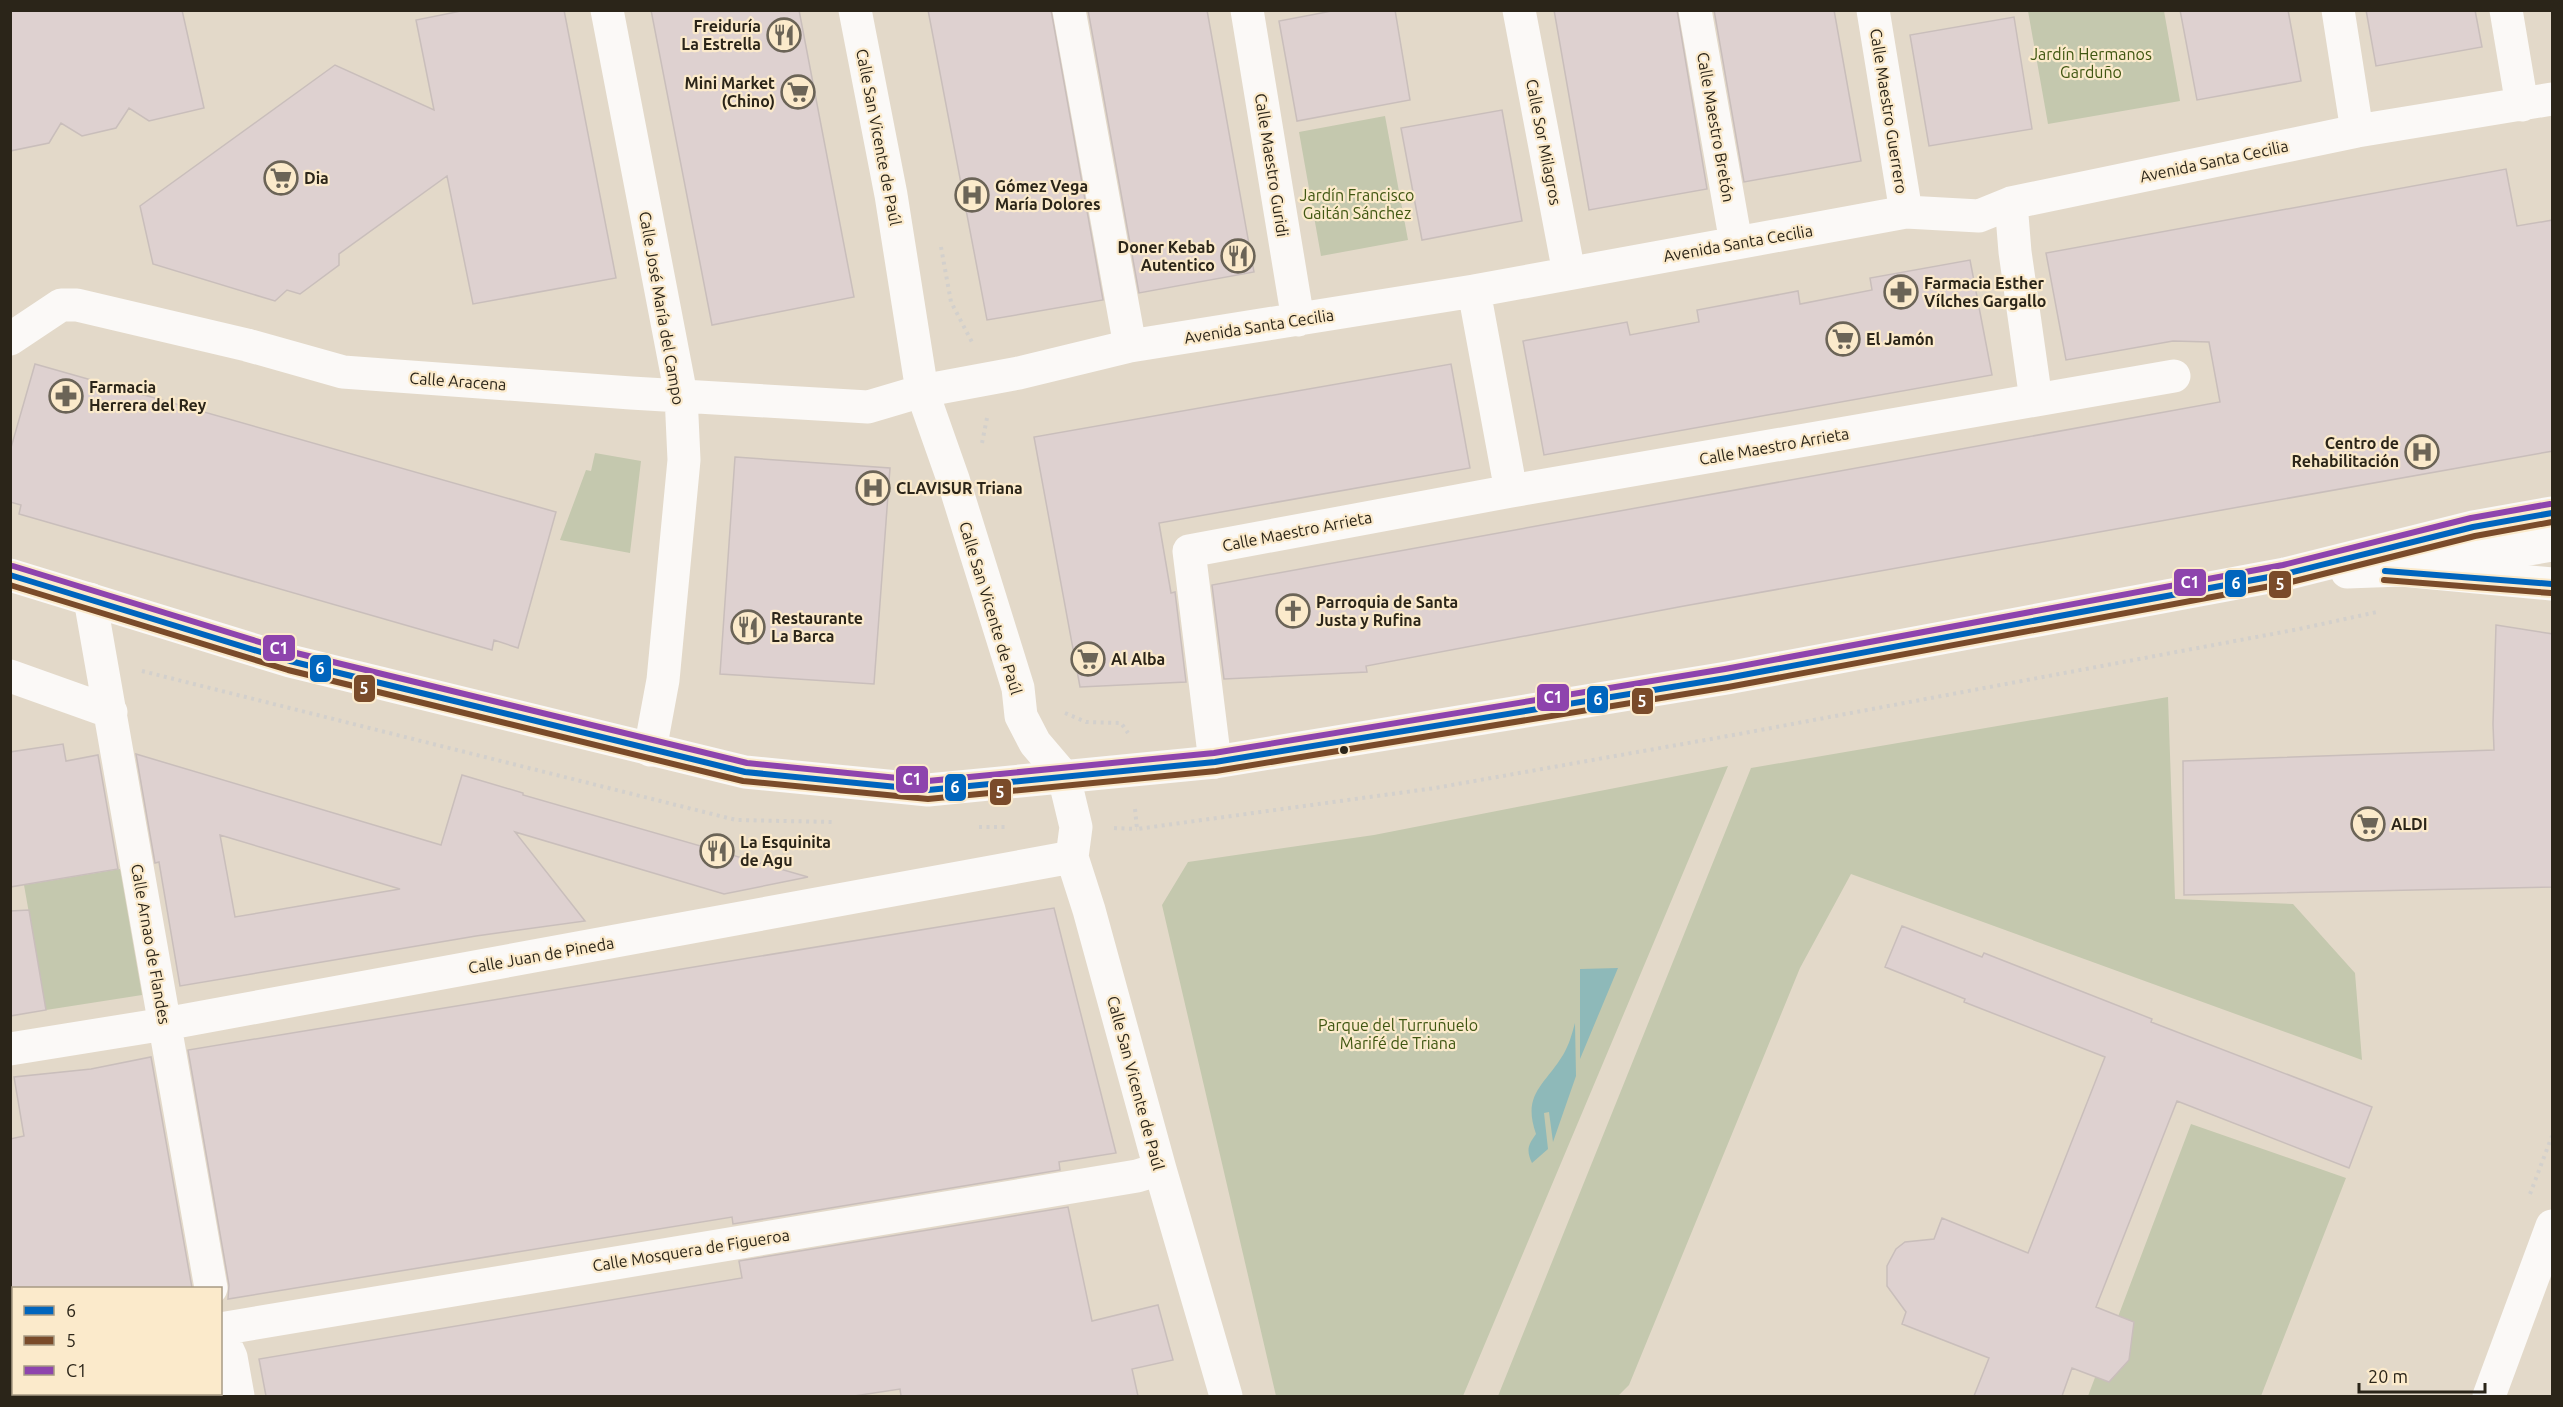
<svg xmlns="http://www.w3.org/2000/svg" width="2563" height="1407" font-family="Ubuntu,sans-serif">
<rect width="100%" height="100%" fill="#e3d9c9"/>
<!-- green -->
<path fill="#c4c8ae" d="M 2028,11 L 2164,11 L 2180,101 L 2048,124 Z
M 1385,116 L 1408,240 L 1321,256 L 1299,132 Z
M 595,453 L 641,461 L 630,553 L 560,540 L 586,470 L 591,471 Z
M 2168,697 L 2175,899 L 2293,904 L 2355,973 L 2362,1060 L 1851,874 L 1800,968 L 1629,1385 L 1618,1396 L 1498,1396 L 1751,768 Z
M 1728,766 L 1463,1396 L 1276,1396 L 1162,905 L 1188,862 L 1374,835 Z
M 120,869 L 142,995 L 46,1010 L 24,885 Z
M 2191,1124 L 2346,1178 L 2261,1396 L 2088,1396 Z"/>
<!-- water -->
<path fill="#8eb9b9" d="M 1618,968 L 1580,1059 L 1580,969 Z
M 1575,1023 L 1576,1076 L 1553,1142 L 1549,1112 L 1544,1113 L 1548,1149 L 1532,1163 C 1526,1150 1528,1145 1536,1134 C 1522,1094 1544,1086 1563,1055 C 1569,1045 1572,1034 1575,1023 Z"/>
<!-- building -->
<path fill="#ded1d0" stroke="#c9bebb" stroke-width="1.5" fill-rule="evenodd" d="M 10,10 L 182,10 L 204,108 L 149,121 L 129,108 L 116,128 L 82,136 L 61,123 L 49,143 L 10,151 Z
M 466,10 L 564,10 L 616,278 L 473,304 L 447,176 L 339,254 L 339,265 L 300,294 L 287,290 L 275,301 L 153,264 L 140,206 L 335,65 L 434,110 L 416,20 Z
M 651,10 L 799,10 L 854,297 L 712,325 Z
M 928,10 L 1051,10 L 1103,300 L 987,320 Z
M 1088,10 L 1207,10 L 1254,272 L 1139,293 Z
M 1337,10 L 1395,10 L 1410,100 L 1297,121 L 1279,21 Z
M 1554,10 L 1677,10 L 1707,189 L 1589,210 Z
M 1714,10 L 1834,10 L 1861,161 L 1744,182 Z
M 2180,10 L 2288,10 L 2301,81 L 2197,100 Z
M 2366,10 L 2475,10 L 2482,47 L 2376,66 Z
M 2014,17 L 2032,129 L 1929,146 L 1910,35 Z
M 1502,110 L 1522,221 L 1422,240 L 1401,128 Z
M 2506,169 L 2517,226 L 2553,220 L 2553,451 L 1684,606 L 1366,666 L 1367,672 L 1224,679 L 1212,585 L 2220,402 L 2209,342 L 2173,341 L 2066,360 L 2046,253 Z
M 1970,260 L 1992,375 L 1544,455 L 1523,341 L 1627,322 L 1630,335 L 1699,322 L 1697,310 L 1798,291 L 1800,304 L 1872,290 L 1870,278 Z
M 35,364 L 556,512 L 518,648 L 494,640 L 492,650 L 19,514 L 21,505 L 10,502 L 10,451 Z
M 1451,364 L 1470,468 L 1159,523 L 1171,593 L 1175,592 L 1186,682 L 1080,687 L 1034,437 Z
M 735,457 L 890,468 L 874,684 L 720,674 Z
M 2496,625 L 2553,634 L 2553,887 L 2184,895 L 2183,761 L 2494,750 L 2493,724 Z
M 63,744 L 66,761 L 98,755 L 118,869 L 10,887 L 10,752 Z
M 136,754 L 441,845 L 462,775 L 523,793 L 523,795 L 808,877 L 724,894 L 515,832 L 585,921 L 476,936 L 180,986 L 159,862 L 155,863 ZM 220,835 L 400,889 L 235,917 Z
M 1054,908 L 1116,1153 L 1059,1162 L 1060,1170 L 733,1224 L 732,1217 L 228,1299 L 229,1285 L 188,1050 Z
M 29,910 L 46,1010 L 10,1016 L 10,911 Z
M 1902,926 L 1982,957 L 1984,953 L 2152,1019 L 2151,1022 L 2372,1107 L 2349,1168 L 2177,1101 L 2096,1307 L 2134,1322 L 2129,1360 L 2109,1382 L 2072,1368 L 2062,1396 L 1974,1396 L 1989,1358 L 1902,1324 L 1906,1312 L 1887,1286 L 1887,1266 L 1896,1249 L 1905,1242 L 1934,1239 L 1942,1218 L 2028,1253 L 2105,1057 L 1964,1002 L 1965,999 L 1885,967 Z
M 151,1057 L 192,1288 L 10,1288 L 10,1139 L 24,1136 L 14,1077 L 91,1069 Z
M 1068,1207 L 1092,1321 L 1158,1305 L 1173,1360 L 1132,1369 L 1138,1396 L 901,1396 L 900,1389 L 854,1396 L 266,1396 L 259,1359 L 742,1278 L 739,1261 Z"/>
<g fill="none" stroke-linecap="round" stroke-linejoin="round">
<!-- path -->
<path stroke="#d3d0cc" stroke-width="4" stroke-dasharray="3 4.5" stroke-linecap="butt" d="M 941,247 L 951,302 L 973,344
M 982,443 L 987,418
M 142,671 L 736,820 L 833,822
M 1065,713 L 1086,722 L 1121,723 L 1128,733
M 1135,809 L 1137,829 L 1435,788 L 1739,734 L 2299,629 L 2377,612
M 979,827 L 1007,827
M 1114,828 L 1137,829
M 2530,1194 L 2552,1136"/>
<!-- minor -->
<path stroke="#fbf9f7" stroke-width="33" d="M 607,10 L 681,395 L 684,460 L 663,680 L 650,750
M 855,10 L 891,195 L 922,391 L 953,479 L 1018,688 L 1021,716 L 1035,743 L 1064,777 L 1076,827 L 1072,857 L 1089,910 L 1160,1169 L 1226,1396
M 1069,10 L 1130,346
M 1247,10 L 1298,320
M 1519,10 L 1569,273
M 1695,10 L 1736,243
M 1873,10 L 1906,212
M 2338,10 L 2357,131
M 2506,10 L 2522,105
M 2011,203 L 2015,252 L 2036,400
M 1474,291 L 1511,491
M 10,339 L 61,305 L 77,305 L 247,345 L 343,372 L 631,393 L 868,407 L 922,391 L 1019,373 L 1130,346 L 1474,291 L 1906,212 L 1979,216 L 2011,203 L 2357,131 L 2552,99
M 2423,567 L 2552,545
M 90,599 L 211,1288
M 10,676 L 111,712
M 1215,762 L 1189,551 L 1511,491 L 2174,376
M 10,1049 L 165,1024 L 1072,857
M 220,1329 L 1137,1176 L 1160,1169
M 220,1333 L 231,1357 L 238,1396
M 10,1364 L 14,1364
M 2489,1396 L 2552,1226"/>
<!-- major -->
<path stroke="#fbf9f7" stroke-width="33" d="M 2347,572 L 2401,570 L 2552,584
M 10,575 L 290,661 L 745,772 L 928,790 L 1215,762 L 1727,678 L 2285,574 L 2473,527 L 2552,513"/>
<defs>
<path id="bus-1" d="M 2385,571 L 2552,584
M 10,575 L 290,661 L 745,772 L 928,790 L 1215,762 L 1727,678 L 2285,574 L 2473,527 L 2552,513"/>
<path id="bus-2" d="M 2384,580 L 2551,593
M 10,585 L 288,670 L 743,781 L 928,799 L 1216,771 L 1728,687 L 2287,583 L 2475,536 L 2552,522"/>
<path id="bus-3" d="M 13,566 L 292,652 L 747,763 L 928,781 L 1214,753 L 1725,669 L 2283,565 L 2471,518 L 2550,504"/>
</defs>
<!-- bus-1 casing -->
<use href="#bus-1" stroke="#fbeacb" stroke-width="10"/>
<!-- bus-2 casing -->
<use href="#bus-2" stroke="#fbeacb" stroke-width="10"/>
<!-- bus-3 casing -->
<use href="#bus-3" stroke="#fbeacb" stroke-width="10"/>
<!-- bus-1 -->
<use href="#bus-1" stroke="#0065bd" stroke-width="6"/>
<!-- bus-2 -->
<use href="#bus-2" stroke="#7a4b2a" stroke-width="6"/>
<!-- bus-3 -->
<use href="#bus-3" stroke="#8e44ad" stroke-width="6"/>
</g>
<!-- icons -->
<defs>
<symbol id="restaurant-ring" viewBox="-11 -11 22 22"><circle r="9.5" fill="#fbeacb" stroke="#6b6457" stroke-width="1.5"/><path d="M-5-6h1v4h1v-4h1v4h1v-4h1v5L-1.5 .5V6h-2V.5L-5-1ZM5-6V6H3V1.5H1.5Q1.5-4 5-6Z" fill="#6b6457"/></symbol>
<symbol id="supermarket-ring" viewBox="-11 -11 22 22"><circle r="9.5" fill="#fbeacb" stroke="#6b6457" stroke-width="1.5"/><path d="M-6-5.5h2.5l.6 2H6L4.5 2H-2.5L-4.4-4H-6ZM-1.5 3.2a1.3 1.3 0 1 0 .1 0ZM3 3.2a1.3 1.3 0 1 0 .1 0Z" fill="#6b6457"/></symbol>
<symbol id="hospital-ring" viewBox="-11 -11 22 22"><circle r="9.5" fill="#fbeacb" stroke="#6b6457" stroke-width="1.5"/><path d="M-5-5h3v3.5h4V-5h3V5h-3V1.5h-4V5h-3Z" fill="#6b6457"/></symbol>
<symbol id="pharmacy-ring" viewBox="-11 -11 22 22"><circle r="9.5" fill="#fbeacb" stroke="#6b6457" stroke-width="1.5"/><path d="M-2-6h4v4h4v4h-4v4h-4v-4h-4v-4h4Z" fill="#6b6457"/></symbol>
<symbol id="church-ring" viewBox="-11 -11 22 22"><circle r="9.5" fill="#fbeacb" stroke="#6b6457" stroke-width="1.5"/><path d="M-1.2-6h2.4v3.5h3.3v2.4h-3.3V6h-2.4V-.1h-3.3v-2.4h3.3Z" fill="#6b6457"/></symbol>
</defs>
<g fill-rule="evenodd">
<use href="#restaurant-ring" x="765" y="16" width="38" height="38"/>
<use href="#supermarket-ring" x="779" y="73" width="38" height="38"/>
<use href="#supermarket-ring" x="262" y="159" width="38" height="38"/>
<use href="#hospital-ring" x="953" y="176" width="38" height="38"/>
<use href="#restaurant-ring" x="1219" y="237" width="38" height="38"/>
<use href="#pharmacy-ring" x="1882" y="273" width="38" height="38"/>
<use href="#supermarket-ring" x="1824" y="320" width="38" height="38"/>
<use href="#pharmacy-ring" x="47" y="377" width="38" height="38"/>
<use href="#hospital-ring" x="2403" y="433" width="38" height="38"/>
<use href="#hospital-ring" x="854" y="469" width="38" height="38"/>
<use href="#church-ring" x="1274" y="592" width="38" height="38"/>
<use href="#restaurant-ring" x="729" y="608" width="38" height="38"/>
<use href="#supermarket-ring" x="1069" y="640" width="38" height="38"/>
<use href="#supermarket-ring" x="2349" y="805" width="38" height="38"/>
<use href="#restaurant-ring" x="698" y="832" width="38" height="38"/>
</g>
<!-- markers -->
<circle fill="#2b2519" stroke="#fbeacb" stroke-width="2" cx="1344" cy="750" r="5"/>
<g text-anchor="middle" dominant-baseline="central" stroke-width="4.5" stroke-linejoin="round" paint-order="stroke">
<!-- poi labels -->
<g font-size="16" font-weight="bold" fill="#2b2519" stroke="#fbeacb" text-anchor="start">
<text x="761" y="26" text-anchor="end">Freiduría<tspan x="761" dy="18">La Estrella</tspan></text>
<text x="775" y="83" text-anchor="end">Mini Market<tspan x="775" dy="18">(Chino)</tspan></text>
<text x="304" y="178">Dia</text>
<text x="995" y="186">Gómez Vega<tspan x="995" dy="18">María Dolores</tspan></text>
<text x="1215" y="247" text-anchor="end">Doner Kebab<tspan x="1215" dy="18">Autentico</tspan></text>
<text x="1924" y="283">Farmacia Esther<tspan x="1924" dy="18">Vílches Gargallo</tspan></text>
<text x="1866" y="339">El Jamón</text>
<text x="89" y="387">Farmacia<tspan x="89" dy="18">Herrera del Rey</tspan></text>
<text x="2399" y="443" text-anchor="end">Centro de<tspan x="2399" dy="18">Rehabilitación</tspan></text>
<text x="896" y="488">CLAVISUR Triana</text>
<text x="1316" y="602">Parroquia de Santa<tspan x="1316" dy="18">Justa y Rufina</tspan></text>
<text x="771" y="618">Restaurante<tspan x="771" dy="18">La Barca</tspan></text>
<text x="1111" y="659">Al Alba</text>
<text x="2391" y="824">ALDI</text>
<text x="740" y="842">La Esquinita<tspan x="740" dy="18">de Agu</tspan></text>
</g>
<!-- park labels -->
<g font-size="16" fill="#405712" stroke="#fbeacb">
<text x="2091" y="54">Jardín Hermanos<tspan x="2091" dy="18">Garduño</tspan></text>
<text x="1357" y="195">Jardín Francisco<tspan x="1357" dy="18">Gaitán Sánchez</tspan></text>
<text x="1398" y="1025">Parque del Turruñuelo<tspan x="1398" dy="18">Marifé de Triana</tspan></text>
</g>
<!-- street labels -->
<g font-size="16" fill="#2b2519" stroke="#fbeacb">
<text transform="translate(1889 111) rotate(81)">Calle Maestro Guerrero</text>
<text transform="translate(1716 127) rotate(80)">Calle Maestro Bretón</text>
<text transform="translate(879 137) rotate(79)">Calle San Vicente de Paúl</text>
<text transform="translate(1544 142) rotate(79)">Calle Sor Milagros</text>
<text transform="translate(2214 161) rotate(-12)">Avenida Santa Cecilia</text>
<text transform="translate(1272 165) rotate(81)">Calle Maestro Guridi</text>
<text transform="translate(1738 243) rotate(-10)">Avenida Santa Cecilia</text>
<text transform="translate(662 308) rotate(80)">Calle José María del Campo</text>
<text transform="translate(1259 326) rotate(-9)">Avenida Santa Cecilia</text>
<text transform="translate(458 381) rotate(4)">Calle Aracena</text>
<text transform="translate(1774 446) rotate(-10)">Calle Maestro Arrieta</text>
<text transform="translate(1297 531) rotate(-11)">Calle Maestro Arrieta</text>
<text transform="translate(991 608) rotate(73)">Calle San Vicente de Paúl</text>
<text transform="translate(151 944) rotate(80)">Calle Arnao de Flandes</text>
<text transform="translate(541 955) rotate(-10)">Calle Juan de Pineda</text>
<text transform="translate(1136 1083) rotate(75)">Calle San Vicente de Paúl</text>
<text transform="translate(691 1250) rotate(-9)">Calle Mosquera de Figueroa</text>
</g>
</g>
<g stroke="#fbeacb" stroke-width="2">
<rect x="2173" y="568" width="34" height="29" rx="6" fill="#8e44ad"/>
<rect x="2224" y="569" width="23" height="29" rx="6" fill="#0065bd"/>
<rect x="2268" y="570" width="24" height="29" rx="6" fill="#7a4b2a"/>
<rect x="262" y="634" width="34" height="28" rx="6" fill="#8e44ad"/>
<rect x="309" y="654" width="23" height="29" rx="6" fill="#0065bd"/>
<rect x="353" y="674" width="23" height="29" rx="6" fill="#7a4b2a"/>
<rect x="1536" y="683" width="34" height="29" rx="6" fill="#8e44ad"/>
<rect x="1586" y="685" width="23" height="29" rx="6" fill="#0065bd"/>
<rect x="1631" y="687" width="23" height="28" rx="6" fill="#7a4b2a"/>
<rect x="895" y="765" width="34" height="29" rx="6" fill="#8e44ad"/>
<rect x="944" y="773" width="23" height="29" rx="6" fill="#0065bd"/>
<rect x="989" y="778" width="23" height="28" rx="6" fill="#7a4b2a"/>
</g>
<g font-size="16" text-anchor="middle" font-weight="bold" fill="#fff">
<text x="2190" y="588">C1</text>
<text x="2236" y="589">6</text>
<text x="2280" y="590">5</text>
<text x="279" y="654">C1</text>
<text x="320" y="674">6</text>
<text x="364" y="694">5</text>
<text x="1553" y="703">C1</text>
<text x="1598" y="705">6</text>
<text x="1642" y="707">5</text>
<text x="912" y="785">C1</text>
<text x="955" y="793">6</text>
<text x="1000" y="798">5</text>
</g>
<!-- border -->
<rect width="2563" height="1407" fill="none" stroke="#2b2519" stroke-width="24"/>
<!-- legend -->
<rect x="12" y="1287" width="210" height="108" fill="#fbeacb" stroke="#a89b84" stroke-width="1.5"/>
<rect x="24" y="1306" width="30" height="9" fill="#0065bd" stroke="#a89b84" stroke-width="1.5"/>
<text x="66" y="1317" font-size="18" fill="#2b2519">6</text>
<rect x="24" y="1336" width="30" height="9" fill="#7a4b2a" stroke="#a89b84" stroke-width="1.5"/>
<text x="66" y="1347" font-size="18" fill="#2b2519">5</text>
<rect x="24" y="1366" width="30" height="9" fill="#8e44ad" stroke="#a89b84" stroke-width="1.5"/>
<text x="66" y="1377" font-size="18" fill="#2b2519">C1</text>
<!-- scale -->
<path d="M2359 1383v9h126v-9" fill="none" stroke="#2b2519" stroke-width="3"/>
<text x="2368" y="1383" font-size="18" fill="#2b2519" stroke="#fbeacb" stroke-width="4.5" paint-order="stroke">20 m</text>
</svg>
